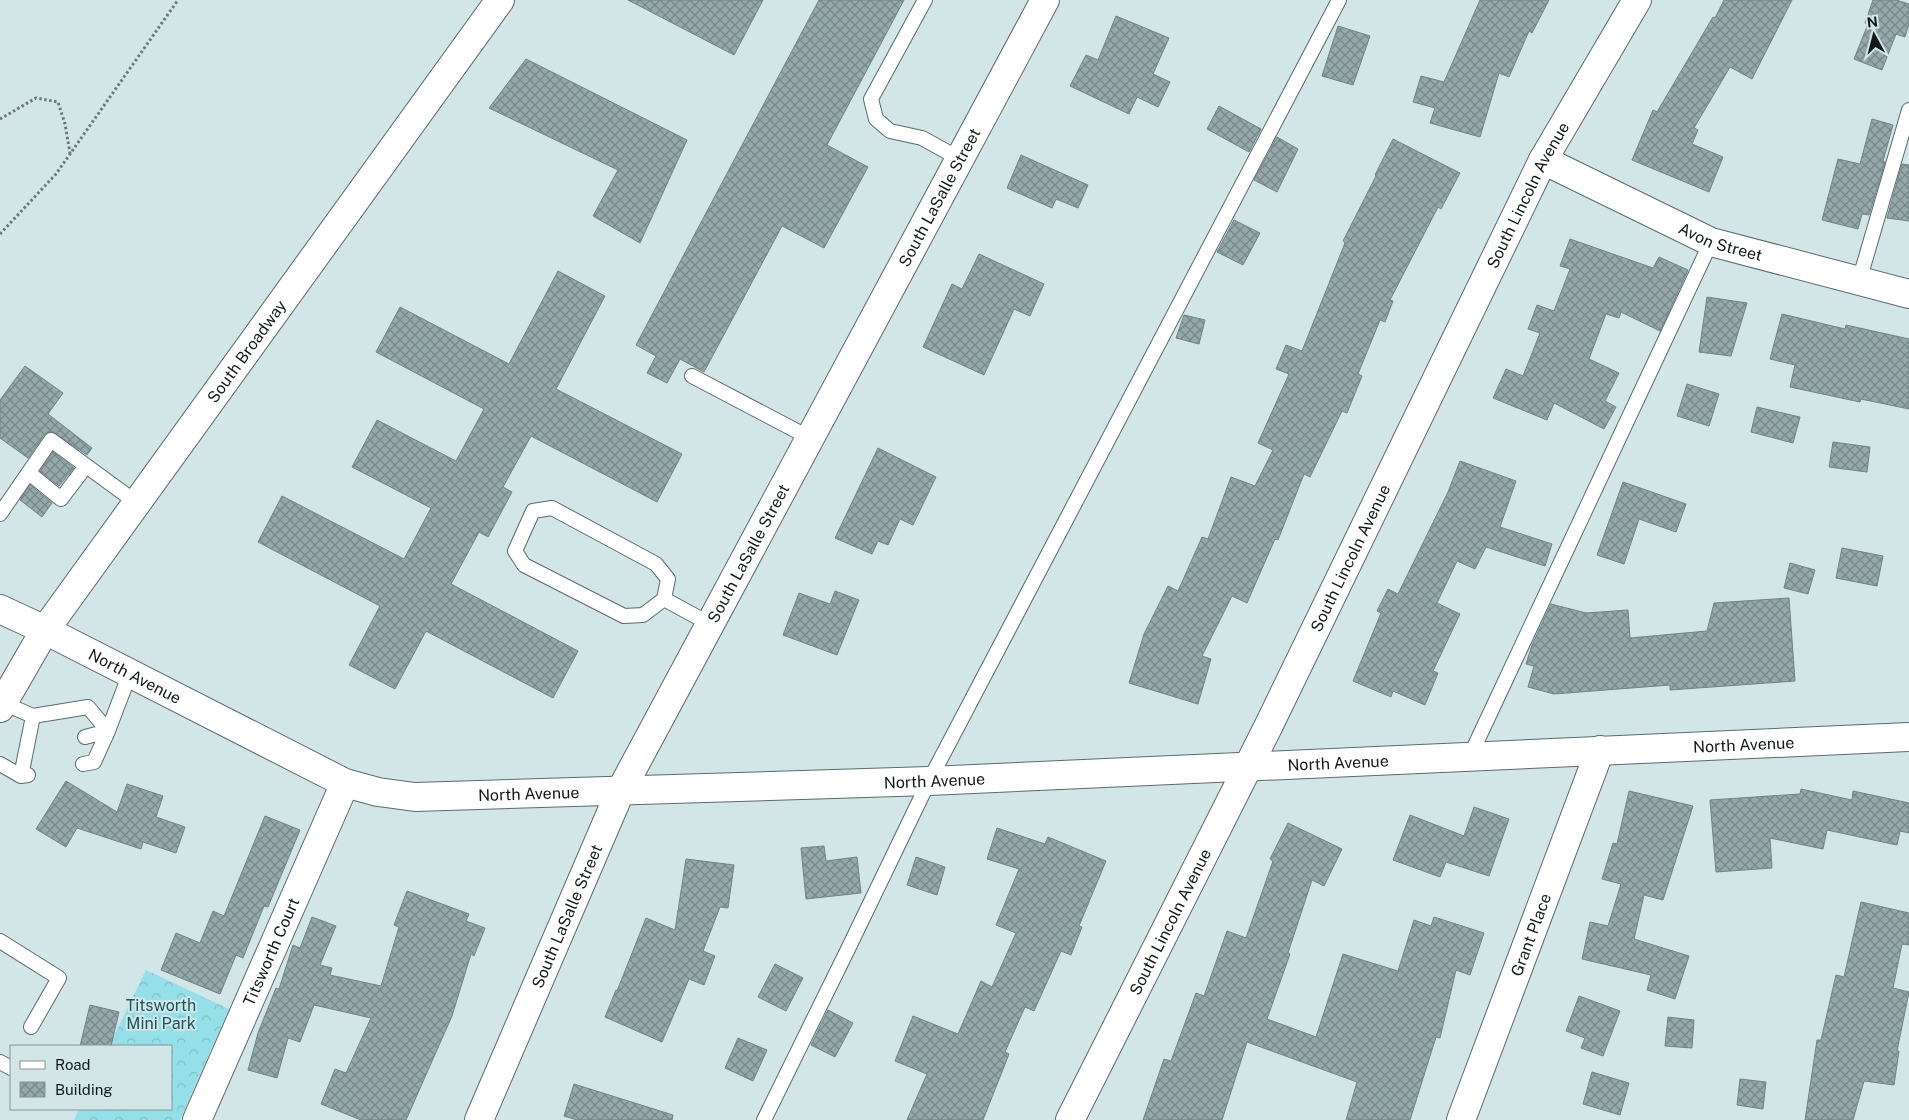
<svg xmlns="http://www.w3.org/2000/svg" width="1909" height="1120" font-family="'Public Sans',sans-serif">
<defs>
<pattern id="forest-crowns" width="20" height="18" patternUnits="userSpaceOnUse" patternTransform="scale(1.25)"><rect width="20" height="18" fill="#94e0e8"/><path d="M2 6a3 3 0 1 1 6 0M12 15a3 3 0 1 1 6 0" fill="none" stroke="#7fc0c6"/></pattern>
<pattern id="building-cross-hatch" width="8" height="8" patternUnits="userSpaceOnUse" patternTransform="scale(1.25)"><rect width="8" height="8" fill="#95a8aa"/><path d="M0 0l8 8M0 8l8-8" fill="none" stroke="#78888a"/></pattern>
</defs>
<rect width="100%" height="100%" fill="#d2e6e8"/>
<!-- forest -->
<path fill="url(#forest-crowns)" d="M 146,970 L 229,1009 L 180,1120 L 74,1120 L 79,1109 L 171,1109 L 171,1046 L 109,1046 Z"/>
<!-- building -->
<path fill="url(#building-cross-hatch)" stroke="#708385" d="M 628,0 L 763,0 L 734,55 Z
M 819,0 L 904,0 L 827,145 L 868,167 L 824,248 L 782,226 L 704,372 L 680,359 L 667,383 L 647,373 L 656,356 L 636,345 Z
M 1480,0 L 1549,0 L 1532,33 L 1529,31 L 1509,77 L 1499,73 L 1480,137 L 1430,123 L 1435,108 L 1413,102 L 1421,76 L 1444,82 Z
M 1724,0 L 1792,0 L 1752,79 L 1730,67 L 1694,128 L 1698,130 L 1692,144 L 1723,157 L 1709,192 L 1632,160 L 1653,110 L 1657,112 L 1713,17 L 1715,18 Z
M 1873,0 L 1896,0 L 1909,4 L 1909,24 L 1905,37 L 1896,34 L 1882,70 L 1854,59 L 1868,24 L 1865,23 Z
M 1116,16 L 1169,38 L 1153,74 L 1170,82 L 1158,107 L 1137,97 L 1129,114 L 1070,86 L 1086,55 L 1098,60 Z
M 1338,26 L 1370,36 L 1353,85 L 1322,76 Z
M 526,59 L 687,140 L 640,243 L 593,216 L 618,170 L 489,108 Z
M 1219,106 L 1261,129 L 1249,152 L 1207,129 Z
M 1872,119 L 1893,125 L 1883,161 L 1885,162 L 1869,215 L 1862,214 L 1858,229 L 1822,220 L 1838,159 L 1860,164 Z
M 1277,137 L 1298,149 L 1277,192 L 1254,180 Z
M 1393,139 L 1460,173 L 1441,209 L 1438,207 L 1390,300 L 1393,301 L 1385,322 L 1380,320 L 1358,374 L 1362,376 L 1347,413 L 1342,411 L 1310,477 L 1304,474 L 1278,540 L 1275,539 L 1247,603 L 1232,596 L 1202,656 L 1211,659 L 1198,704 L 1129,683 L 1144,634 L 1168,586 L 1178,591 L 1202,537 L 1208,539 L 1231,477 L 1255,486 L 1273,450 L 1258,443 L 1289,374 L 1276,369 L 1286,345 L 1302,351 L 1345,243 L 1343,241 L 1376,176 L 1375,175 Z
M 1021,155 L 1088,185 L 1078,208 L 1056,199 L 1052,208 L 1007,188 Z
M 1902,164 L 1909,165 L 1909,221 L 1887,218 Z
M 1234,220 L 1260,233 L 1243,265 L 1217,252 Z
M 1570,239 L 1653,268 L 1659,257 L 1688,270 L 1660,331 L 1621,312 L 1619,318 L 1606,314 L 1589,359 L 1619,373 L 1605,401 L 1616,407 L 1604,429 L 1554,403 L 1547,420 L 1493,398 L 1506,369 L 1523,376 L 1540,333 L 1528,329 L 1537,305 L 1554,311 L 1570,269 L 1560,266 Z
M 979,254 L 1044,284 L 1030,316 L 1014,309 L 984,375 L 923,347 L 952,284 L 962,289 Z
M 558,271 L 605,296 L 556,389 L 682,454 L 657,502 L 531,436 L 503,487 L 512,492 L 488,537 L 479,532 L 451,584 L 578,651 L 553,698 L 426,631 L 395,689 L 349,665 L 380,606 L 258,542 L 282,496 L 404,559 L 431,508 L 352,467 L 377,420 L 456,461 L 484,409 L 376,352 L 400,307 L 509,364 Z
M 1707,297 L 1747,303 L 1731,356 L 1699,352 Z
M 1782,314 L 1845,329 L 1846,325 L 1909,339 L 1909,409 L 1861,399 L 1860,402 L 1790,387 L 1795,365 L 1770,359 Z
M 1184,315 L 1205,320 L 1199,344 L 1176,338 Z
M 25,366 L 63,393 L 48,414 L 92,448 L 87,455 L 52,431 L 44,435 L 28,458 L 0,438 L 0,400 Z
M 1687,384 L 1719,394 L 1709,426 L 1677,416 Z
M 1757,407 L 1800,417 L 1793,443 L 1751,432 Z
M 1833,442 L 1870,447 L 1867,472 L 1829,467 Z
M 878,448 L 936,477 L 913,525 L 900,519 L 888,545 L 878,541 L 872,554 L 835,538 Z
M 53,452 L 74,468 L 59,486 L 40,471 Z
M 1460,461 L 1516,481 L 1500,527 L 1552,544 L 1545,566 L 1486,547 L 1475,569 L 1457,561 L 1437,603 L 1460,614 L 1433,671 L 1438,673 L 1425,705 L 1393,691 L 1391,697 L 1353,681 L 1381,613 L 1377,611 L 1388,589 L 1398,594 L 1448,492 Z
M 1623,482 L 1686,504 L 1676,532 L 1639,519 L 1624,564 L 1597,555 Z
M 30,485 L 52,503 L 42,517 L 20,500 Z
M 1842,548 L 1883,556 L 1877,586 L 1836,578 Z
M 1790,563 L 1815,570 L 1808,594 L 1784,588 Z
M 835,591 L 859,600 L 837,655 L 783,635 L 799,593 L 830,604 Z
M 1789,598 L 1795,681 L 1670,690 L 1670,685 L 1554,694 L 1528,687 L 1534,666 L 1526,664 L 1532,645 L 1551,604 L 1586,613 L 1628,610 L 1630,638 L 1707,631 L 1714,603 Z
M 66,781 L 117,812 L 127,784 L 163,796 L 156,817 L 185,827 L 176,853 L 143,842 L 141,849 L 77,828 L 66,847 L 36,829 Z
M 1801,789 L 1852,800 L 1853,791 L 1909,803 L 1909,833 L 1900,831 L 1897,845 L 1827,830 L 1823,849 L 1770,838 L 1772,868 L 1716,872 L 1710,800 L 1800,794 Z
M 1629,791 L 1693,806 L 1663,900 L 1644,895 L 1634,939 L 1689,956 L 1675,999 L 1647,990 L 1651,975 L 1582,959 L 1590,922 L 1608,926 L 1621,884 L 1602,879 L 1613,843 L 1617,844 Z
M 1474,807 L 1509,819 L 1489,876 L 1446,862 L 1440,877 L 1393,860 L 1410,815 L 1464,836 Z
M 265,816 L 300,830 L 268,907 L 264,906 L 243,958 L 236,955 L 220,994 L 161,970 L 176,933 L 200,943 L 213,911 L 224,916 Z
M 1288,823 L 1342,849 L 1324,886 L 1312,880 L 1288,953 L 1290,954 L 1267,1019 L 1316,1037 L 1343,954 L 1398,971 L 1414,920 L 1431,926 L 1434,917 L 1484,933 L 1470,975 L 1456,970 L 1440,1038 L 1436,1037 L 1410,1120 L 1346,1120 L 1357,1082 L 1247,1042 L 1222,1120 L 1143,1120 L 1164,1059 L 1171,1061 L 1196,993 L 1204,996 L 1227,931 L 1246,938 L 1273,861 L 1270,859 Z
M 997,828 L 1045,844 L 1048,837 L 1106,861 L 1079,926 L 1082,927 L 1071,955 L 1061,951 L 1034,1011 L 1025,1007 L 1005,1052 L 1009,1054 L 983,1120 L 907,1120 L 927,1074 L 895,1061 L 913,1016 L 958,1034 L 981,981 L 992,987 L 1016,933 L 996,925 L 1019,869 L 987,859 Z
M 824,846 L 826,861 L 857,857 L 861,893 L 806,899 L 801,848 Z
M 916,857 L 945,867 L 937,895 L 907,885 Z
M 686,859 L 734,865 L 728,908 L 720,907 L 703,951 L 715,956 L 704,985 L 689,979 L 662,1042 L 605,1017 L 616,990 L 617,991 L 646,918 L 675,930 Z
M 407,891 L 469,914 L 466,921 L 485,928 L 474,956 L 471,954 L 452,1016 L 406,1120 L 361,1120 L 321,1104 L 335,1069 L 346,1073 L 371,1018 L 314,1005 L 300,1042 L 288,1038 L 277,1078 L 248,1070 L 258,1033 L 276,988 L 279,989 L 293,945 L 300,948 L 312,917 L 336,926 L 320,965 L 332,968 L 330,975 L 381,986 L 399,927 L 394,925 Z
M 1861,902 L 1909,913 L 1909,945 L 1902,944 L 1893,988 L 1909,992 L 1897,1051 L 1899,1051 L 1894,1085 L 1864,1081 L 1853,1120 L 1805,1120 L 1817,1040 L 1821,1040 L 1836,975 L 1844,977 Z
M 775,964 L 803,978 L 786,1011 L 758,997 Z
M 1579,996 L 1620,1011 L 1603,1056 L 1581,1048 L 1585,1038 L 1566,1031 Z
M 90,1005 L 119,1012 L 111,1046 L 80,1046 Z
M 828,1010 L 853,1023 L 835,1057 L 811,1045 Z
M 1668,1017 L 1694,1020 L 1692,1048 L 1665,1046 Z
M 738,1038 L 767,1050 L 753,1081 L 725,1068 Z
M 1592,1072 L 1629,1083 L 1620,1115 L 1583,1104 Z
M 1740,1079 L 1766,1082 L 1763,1109 L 1737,1105 Z
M 574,1084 L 673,1115 L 672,1120 L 577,1120 L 564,1116 Z"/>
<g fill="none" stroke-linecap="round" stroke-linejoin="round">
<defs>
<path id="service" d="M 925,0 L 871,99 L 876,119 L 890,131 L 922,138 L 960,159
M 1859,281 L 1909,110
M 692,376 L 810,438
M 29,473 L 61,499 L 86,466
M 0,514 L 51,440 L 137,503
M 664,599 L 668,579 L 656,564 L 552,508 L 533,511 L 515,551 L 524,565 L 624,616 L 643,615 L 664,599 L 710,624
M 3,703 L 33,716 L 88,707 L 108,731 L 85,737
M 1470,756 L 1711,242
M 0,764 L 21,776 L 28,775
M 83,764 L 94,762 L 108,731 L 130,673
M 21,776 L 33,716
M 0,941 L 59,978 L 31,1027
M 0,1062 L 11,1068
M 764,1120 L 849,947 L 929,781 L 1339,0"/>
<g id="minor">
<path id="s1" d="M 1543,160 L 1711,242 L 1909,294"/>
<path id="s2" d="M 45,630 L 345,783 L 378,792 L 415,797 L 929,781 L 1909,737"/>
<path id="s3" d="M 197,1120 L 345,783"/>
<path id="s4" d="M 479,1120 L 620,792 L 1045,0"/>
<path id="s5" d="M 1461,1120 L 1600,750"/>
</g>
<g id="tertiary">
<path d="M 0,609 L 45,630"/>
<path id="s6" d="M 0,708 L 45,630 L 500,0"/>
<path id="s7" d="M 1070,1120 L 1268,727 L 1543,160 L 1637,0"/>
</g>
</defs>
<!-- service casing -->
<use href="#service" stroke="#596b6d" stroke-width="16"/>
<!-- minor casing -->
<use href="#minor" stroke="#596b6d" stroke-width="30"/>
<!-- tertiary casing -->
<use href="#tertiary" stroke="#596b6d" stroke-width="30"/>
<!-- path -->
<path stroke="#6b7879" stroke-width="3" stroke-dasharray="2.5 2.5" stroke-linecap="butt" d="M 0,119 L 36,98 L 58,102 L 65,124 L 70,153
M 0,234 L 56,174 L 178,0"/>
<!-- service -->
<use href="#service" stroke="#fff" stroke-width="14"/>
<!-- minor -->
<use href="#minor" stroke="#fff" stroke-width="28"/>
<!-- tertiary -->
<use href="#tertiary" stroke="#fff" stroke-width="28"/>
</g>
<g text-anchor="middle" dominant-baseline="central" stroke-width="4" stroke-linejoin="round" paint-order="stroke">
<!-- street labels -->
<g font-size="16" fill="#12191a" stroke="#d2e6e8">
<text stroke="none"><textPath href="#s7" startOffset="1032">South Lincoln Avenue</textPath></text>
<text stroke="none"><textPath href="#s4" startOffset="1032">South LaSalle Street</textPath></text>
<text stroke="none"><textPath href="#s1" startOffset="196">Avon Street</textPath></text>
<text stroke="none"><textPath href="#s6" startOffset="434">South Broadway</textPath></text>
<text stroke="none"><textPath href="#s4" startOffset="628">South LaSalle Street</textPath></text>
<text stroke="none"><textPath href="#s7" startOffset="628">South Lincoln Avenue</textPath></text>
<text stroke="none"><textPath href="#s2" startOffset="101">North Avenue</textPath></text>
<text stroke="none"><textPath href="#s2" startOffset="1738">North Avenue</textPath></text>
<text stroke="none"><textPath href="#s2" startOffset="1332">North Avenue</textPath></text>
<text stroke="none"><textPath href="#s2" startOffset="928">North Avenue</textPath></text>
<text stroke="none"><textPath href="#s2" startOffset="522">North Avenue</textPath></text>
<text stroke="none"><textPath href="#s4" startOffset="222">South LaSalle Street</textPath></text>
<text stroke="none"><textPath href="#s7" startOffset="222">South Lincoln Avenue</textPath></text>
<text stroke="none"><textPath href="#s5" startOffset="198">Grant Place</textPath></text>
<text stroke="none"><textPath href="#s3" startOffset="184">Titsworth Court</textPath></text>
</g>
<!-- park labels -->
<g font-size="16" fill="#17555b" stroke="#d2e6e8">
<text x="161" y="1005">Titsworth<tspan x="161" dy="18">Mini Park</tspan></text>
</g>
</g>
<!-- legend -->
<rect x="10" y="1045" width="162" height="65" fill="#d2e6e8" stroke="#859496"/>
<rect x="20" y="1061" width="25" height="8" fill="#ffffff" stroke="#859496"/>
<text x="55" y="1070" font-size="15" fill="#12191a">Road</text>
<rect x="20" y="1082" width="25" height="15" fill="url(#building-cross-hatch)" stroke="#859496"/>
<text x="55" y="1095" font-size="15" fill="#12191a">Building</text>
<!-- north arrow -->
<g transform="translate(1874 35) rotate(353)" stroke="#d2e6e8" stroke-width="4" paint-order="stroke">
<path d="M0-4L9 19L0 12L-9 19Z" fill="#12191a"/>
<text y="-8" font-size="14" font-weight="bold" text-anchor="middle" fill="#12191a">N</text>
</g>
</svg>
